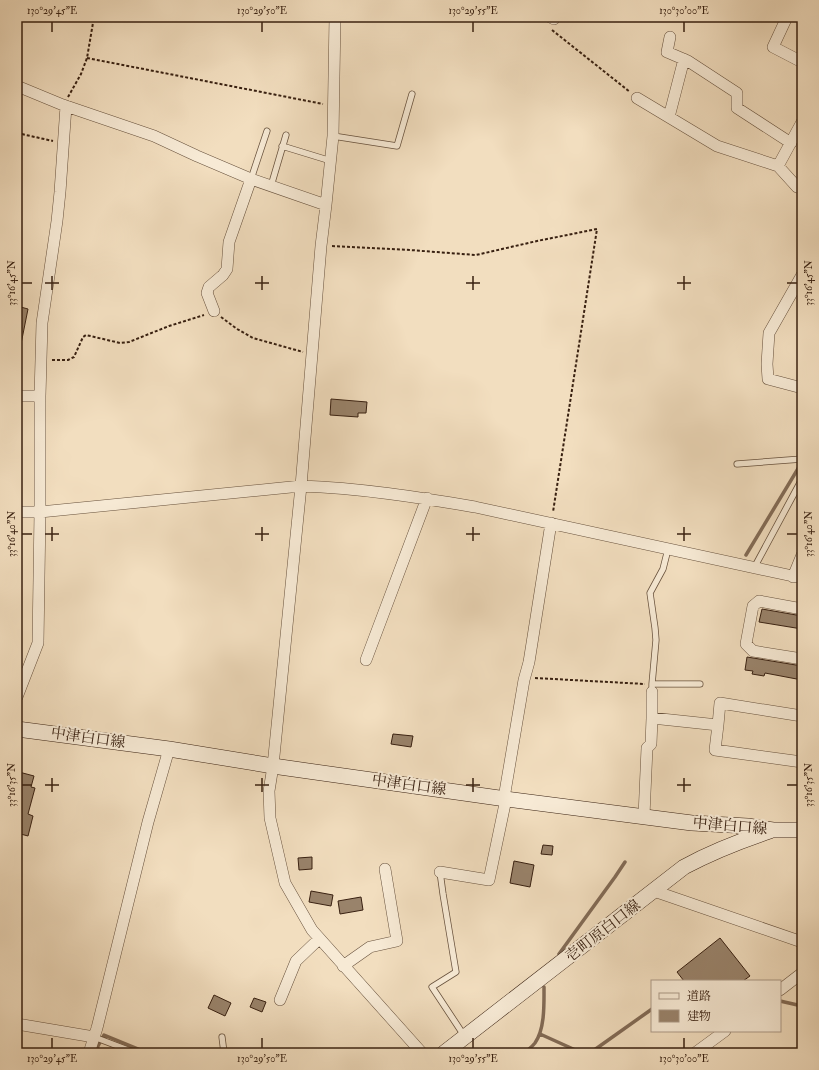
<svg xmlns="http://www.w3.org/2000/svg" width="819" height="1070" font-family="'IM FELL Double Pica','Noto Serif JP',serif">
<rect width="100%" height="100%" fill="#f2debf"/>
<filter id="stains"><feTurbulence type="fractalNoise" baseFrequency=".005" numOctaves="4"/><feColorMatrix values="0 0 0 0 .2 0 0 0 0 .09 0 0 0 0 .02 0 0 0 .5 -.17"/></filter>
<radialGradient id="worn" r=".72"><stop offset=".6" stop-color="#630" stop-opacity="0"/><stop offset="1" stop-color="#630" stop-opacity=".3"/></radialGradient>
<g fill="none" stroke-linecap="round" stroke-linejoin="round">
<!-- stream -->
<path stroke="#826b56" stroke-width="3.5" d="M 746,555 L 802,462
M 559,954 L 615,877 L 625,862
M 780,1001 L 802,1006
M 540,1034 L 582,1053
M 800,1044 L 802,1043
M 95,1053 L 98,1046 L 104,1035 L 148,1053
M 522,1053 C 527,1051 531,1048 535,1043 C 545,1029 544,1004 544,987
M 590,1053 L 652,1009"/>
</g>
<!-- building -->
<path fill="#99836b" stroke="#382011" d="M 17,306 L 28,309 L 21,344 L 17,344 Z
M 331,399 L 367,402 L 366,413 L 358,413 L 358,417 L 330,415 Z
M 762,609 L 802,616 L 802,629 L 759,622 Z
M 747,657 L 802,666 L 802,680 L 765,673 L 764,676 L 752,674 L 753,671 L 745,670 Z
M 393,734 L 413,736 L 411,747 L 391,744 Z
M 19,772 L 34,776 L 31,787 L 35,788 L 28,814 L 33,816 L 28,836 L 17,833 L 17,781 Z
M 543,845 L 553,846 L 552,855 L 541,854 Z
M 312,857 L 312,869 L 299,870 L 298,858 Z
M 514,861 L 534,865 L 530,887 L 510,883 Z
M 311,891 L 333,895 L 331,906 L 309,902 Z
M 361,897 L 363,910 L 340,914 L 338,901 Z
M 720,938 L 750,976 L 743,981 L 684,981 L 677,972 Z
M 214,995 L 231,1003 L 225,1016 L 208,1008 Z
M 254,998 L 266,1002 L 262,1012 L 250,1007 Z"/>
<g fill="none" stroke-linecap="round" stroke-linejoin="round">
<defs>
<path id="lane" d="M 333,136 L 397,146 L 412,94
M 282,146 L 331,161
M 251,179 L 267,131
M 271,186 L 286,135
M 737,464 L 802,459
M 754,568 L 802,479
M 652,684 L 700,684
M 652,692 L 652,684 L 656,640 L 655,628 L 650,593 L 663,569 L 668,549
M 440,872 L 443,894 L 456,972 L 432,987 L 465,1037
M 94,1037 L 136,1053
M 222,1037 L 224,1053"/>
<path id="street" d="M 335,17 L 333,136 L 326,205 L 321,246 L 301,486 L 273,766 L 269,791 L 270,818 L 285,883 L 312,930 L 422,1053
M 550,17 L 554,19
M 787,17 L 773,47 L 802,62
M 670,37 L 667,52 L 688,61 L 737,93 L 737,108 L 791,143
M 17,86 L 63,105 L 154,136 L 197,156 L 251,179 L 326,205
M 637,98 L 717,146 L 778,166 L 797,187 L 802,189
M 669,117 L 684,59
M 778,166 L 802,122
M 802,275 L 769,333 L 767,364 L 768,379 L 802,388
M 214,311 L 207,293 L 209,287 L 223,275 L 227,269 L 229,242 L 251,179
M 17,396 L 40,396
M 17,512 L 40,512 L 301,486 C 359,488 417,497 475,507 L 802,578
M 793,577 L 802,555
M 802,609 L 759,601 L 753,606 L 746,644 L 753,651 L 802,659
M 366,660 L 427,498
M 17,697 L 38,643 L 40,512 L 40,396 L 42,323 L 57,221 L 60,192 L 66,106
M 652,718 L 652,692
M 718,725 L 715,750 L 802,762
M 504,798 L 524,680 L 529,662 L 551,523
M 644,816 L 647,748 L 651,744 L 652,718 L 718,725 L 720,703 L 802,716
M 440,872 L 489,880 L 506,799
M 654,891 L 802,942
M 343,966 L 370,947 L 397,941 L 385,869
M 780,990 L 802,973
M 280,1000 L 296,961 L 319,939
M 17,1024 L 94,1037
M 89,1053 L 97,1028 L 148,822 L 169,749
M 695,1053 L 725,1031"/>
<path id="secondary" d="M 17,729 L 169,749 L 273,766 L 506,799 L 692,823 L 748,826 L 773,830 L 802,830
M 444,1053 L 684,867 C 712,852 740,841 770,831"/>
</defs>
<!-- lane casing -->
<use href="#lane" stroke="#66503c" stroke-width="7"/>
<!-- street casing -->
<use href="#street" stroke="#66503c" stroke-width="12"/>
<!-- secondary casing -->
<use href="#secondary" stroke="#382011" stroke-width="16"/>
<!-- path -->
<path stroke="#382011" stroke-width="2" stroke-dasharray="3 2" stroke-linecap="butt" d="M 532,17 L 540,22
M 552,30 L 630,92
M 87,58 L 323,104
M 68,97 L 81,74 L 87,58 L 94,17
M 17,133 L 53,141
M 332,246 L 410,250 L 476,255 L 537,241 L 597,229 L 553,512
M 221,317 L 237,329 L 253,338 L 303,352
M 52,360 L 68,360 L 74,357 L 83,337 L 86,335 L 120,343 L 129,342 L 169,326 L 204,315
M 535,678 L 645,684"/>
<!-- lane -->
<use href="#lane" stroke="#f7ead5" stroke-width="5.5"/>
<!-- street -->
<use href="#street" stroke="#f7ead5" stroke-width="11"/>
<!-- secondary -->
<use href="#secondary" stroke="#f7ead5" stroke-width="15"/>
</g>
<!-- ticks -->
<path fill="none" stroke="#382011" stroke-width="1.5" d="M 52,22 L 52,32M 262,22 L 262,32M 473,22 L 473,32M 684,22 L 684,32M 52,276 L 52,290M 262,276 L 262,290M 473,276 L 473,290M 684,276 L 684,290M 22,283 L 32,283M 45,283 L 59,283M 255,283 L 269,283M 466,283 L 480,283M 677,283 L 691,283M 787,283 L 797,283M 52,527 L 52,541M 262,527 L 262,541M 473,527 L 473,541M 684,527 L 684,541M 22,534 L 32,534M 45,534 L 59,534M 255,534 L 269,534M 466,534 L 480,534M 677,534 L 691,534M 787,534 L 797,534M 52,778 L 52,792M 262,778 L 262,792M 473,778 L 473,792M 684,778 L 684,792M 22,785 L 32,785M 45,785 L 59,785M 255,785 L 269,785M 466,785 L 480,785M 677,785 L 691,785M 787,785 L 797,785M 52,1038 L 52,1048M 262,1038 L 262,1048M 473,1038 L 473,1048M 684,1038 L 684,1048"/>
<g text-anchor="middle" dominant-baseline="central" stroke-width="4" stroke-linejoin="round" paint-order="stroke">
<!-- street labels -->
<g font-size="15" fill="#382011" stroke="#f7ead5">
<text transform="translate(88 738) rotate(8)">中津白口線</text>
<text transform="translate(409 785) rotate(8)">中津白口線</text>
<text transform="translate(730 826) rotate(5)">中津白口線</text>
<text transform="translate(603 931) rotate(-38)">壱町原白口線</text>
</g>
</g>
<!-- margin -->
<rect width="819" height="1070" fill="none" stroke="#f2debf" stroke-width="44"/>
<!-- legend -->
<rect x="651" y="980" width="130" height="52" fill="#f7ead5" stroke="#ab9987"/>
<rect x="659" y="993" width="20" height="6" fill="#f7ead5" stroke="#ab9987"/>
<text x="687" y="1000" font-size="12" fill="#382011">道路</text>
<rect x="659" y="1010" width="20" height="12" fill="#99836b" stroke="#ab9987"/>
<text x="687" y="1020" font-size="12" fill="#382011">建物</text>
<rect x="22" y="22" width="775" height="1026" fill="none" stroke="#382011" stroke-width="1.5"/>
<g font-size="10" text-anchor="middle" fill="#382011">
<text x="52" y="14">130°29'45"E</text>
<text x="262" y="14">130°29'50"E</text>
<text x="473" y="14">130°29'55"E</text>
<text x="684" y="14">130°30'00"E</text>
<text transform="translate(11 283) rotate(-90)" y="4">33°16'45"N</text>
<text transform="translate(808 283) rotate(-90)" y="4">33°16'45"N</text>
<text transform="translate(11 534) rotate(-90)" y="4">33°16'40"N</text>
<text transform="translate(808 534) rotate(-90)" y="4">33°16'40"N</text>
<text transform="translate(11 785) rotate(-90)" y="4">33°16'35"N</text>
<text transform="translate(808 785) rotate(-90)" y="4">33°16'35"N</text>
<text x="52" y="1062">130°29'45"E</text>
<text x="262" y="1062">130°29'50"E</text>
<text x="473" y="1062">130°29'55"E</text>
<text x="684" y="1062">130°30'00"E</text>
</g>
<rect width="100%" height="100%" filter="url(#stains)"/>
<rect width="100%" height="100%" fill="url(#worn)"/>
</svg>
